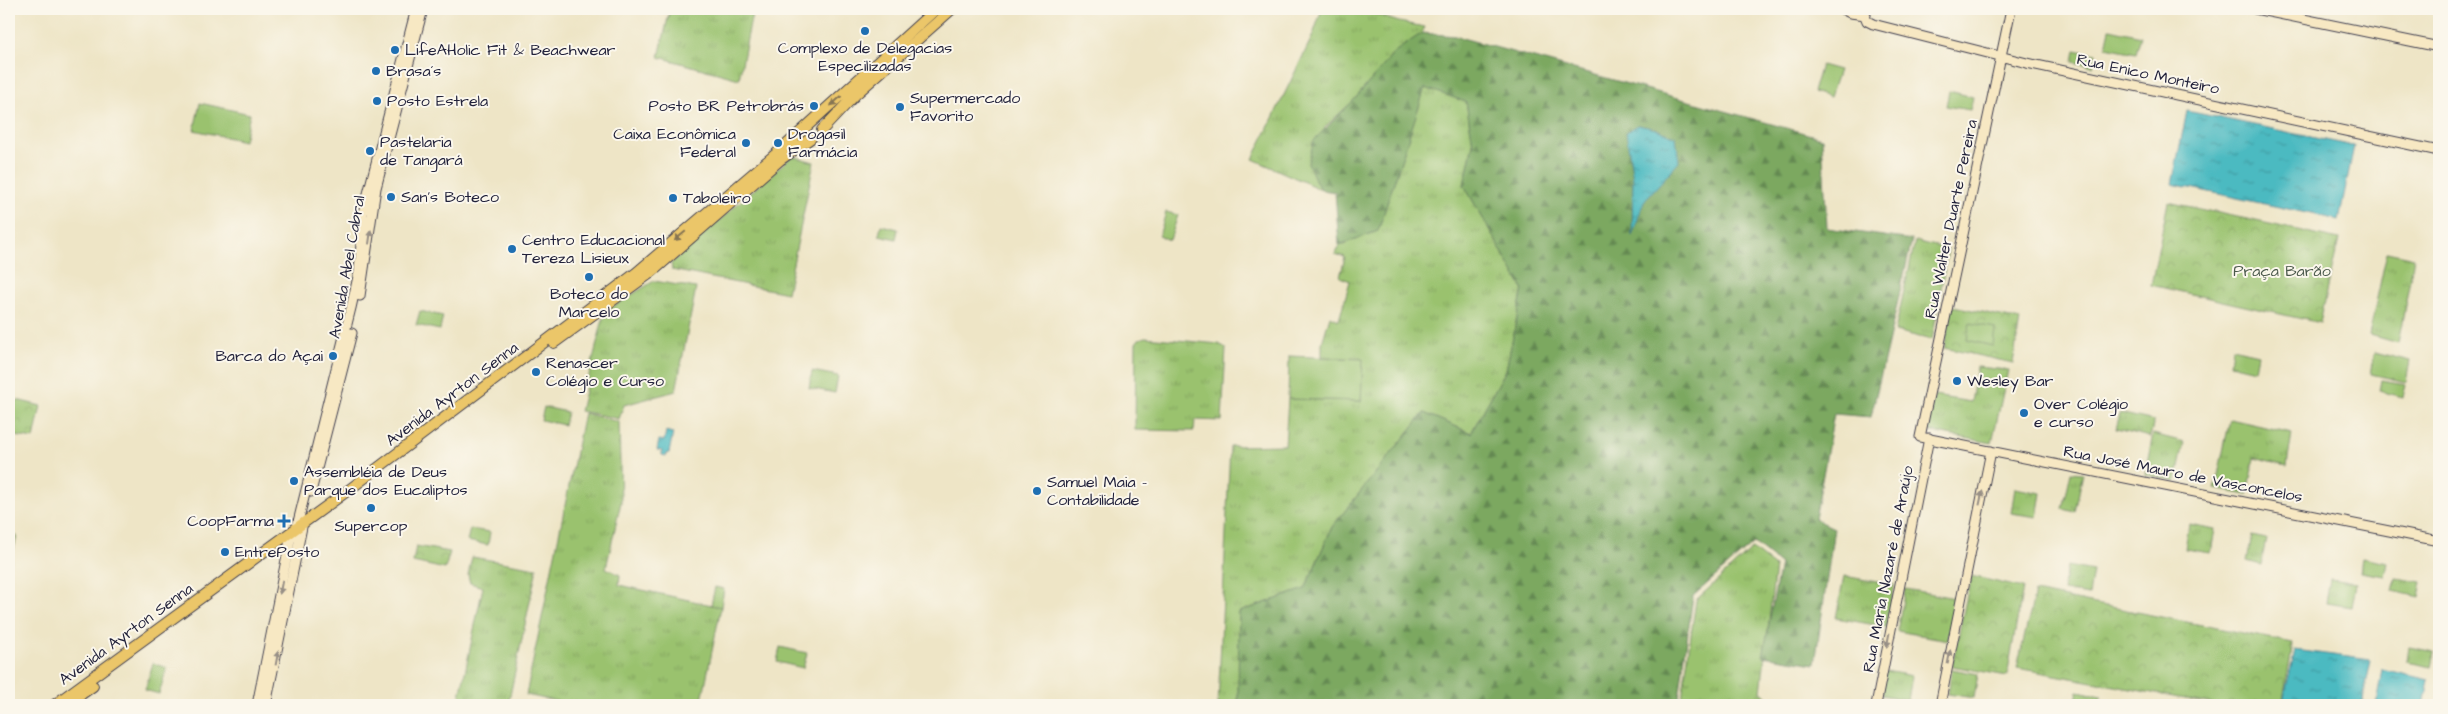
<svg xmlns="http://www.w3.org/2000/svg" width="2448" height="714" font-family="'Architects Daughter',sans-serif">
<defs>
<pattern id="grass-tufts" width="24" height="20" patternUnits="userSpaceOnUse" patternTransform="scale(1.25)"><rect width="24" height="20" fill="#9ac26e"/><path d="M3 7l-1-3M5 7V3M7 7l1-3M15 17l-1-3M17 17v-4M19 17l1-3" fill="none" stroke="#84a660"/></pattern>
<pattern id="forest-firs" width="22" height="20" patternUnits="userSpaceOnUse" patternTransform="scale(1.25)"><rect width="22" height="20" fill="#7ba861"/><path d="M5 1l3.5 6h-7zM16 11l3.5 6h-7z" fill="#648851"/></pattern>
<pattern id="park-crowns" width="20" height="18" patternUnits="userSpaceOnUse" patternTransform="scale(1.25)"><rect width="20" height="18" fill="#9ac26e"/><path d="M2 6a3 3 0 1 1 6 0M12 15a3 3 0 1 1 6 0" fill="none" stroke="#84a660"/></pattern>
<pattern id="water-ripples" width="26" height="14" patternUnits="userSpaceOnUse" patternTransform="scale(1.25)"><rect width="26" height="14" fill="#4cbac1"/><path d="M2 4q2-2 4 0t4 0M15 11q2-2 4 0t4 0" fill="none" stroke="#3f979e"/></pattern>
</defs>
<rect width="100%" height="100%" fill="#fbf7ec"/>
<filter id="ink" filterUnits="userSpaceOnUse"><feTurbulence type="fractalNoise" baseFrequency=".02" numOctaves="2"/><feDisplacementMap in="SourceGraphic" scale="10" xChannelSelector="R" yChannelSelector="G"/><feConvolveMatrix kernelMatrix="1 2 1 2 8 2 1 2 1" color-interpolation-filters="sRGB"/></filter>
<filter id="wash" filterUnits="userSpaceOnUse"><feTurbulence type="fractalNoise" baseFrequency=".0096" numOctaves="4" result="noise"/><feDisplacementMap in="SourceGraphic" scale="20" xChannelSelector="R" yChannelSelector="G"/><feGaussianBlur stdDeviation="1.12" result="paint"/><feColorMatrix in="noise" values="0 0 0 0 0 0 0 0 0 0 0 0 0 0 0 0 0 1.4 0 .05"/><feComposite in="paint" operator="in"/></filter>
<g filter="url(#wash)">
<rect width="100%" height="100%" fill="#eee5c6"/>
<!-- grass -->
<path fill="url(#grass-tufts)" stroke="#5e7254" d="M 670,9 L 753,9 L 739,79 L 659,57 Z
M 1322,9 L 1359,9 L 1399,22 L 1425,27 L 1422,33 L 1396,51 L 1353,101 L 1325,127 L 1316,182 L 1322,190 L 1253,159 L 1313,35 Z
M 1425,87 L 1466,102 L 1473,144 L 1464,185 L 1523,289 L 1506,370 L 1471,433 L 1424,413 L 1332,527 L 1305,589 L 1239,612 L 1238,705 L 1218,705 L 1230,446 L 1285,445 L 1288,399 L 1361,401 L 1362,359 L 1322,357 L 1322,343 L 1330,316 L 1339,320 L 1350,281 L 1340,277 L 1345,257 L 1335,254 L 1339,245 L 1378,231 Z
M 792,156 L 814,162 L 787,293 L 672,270 L 671,263 Z
M 1915,241 L 1948,249 L 1932,340 L 1895,331 Z
M 2387,252 L 2414,258 L 2398,343 L 2369,335 Z
M 654,281 L 696,288 L 676,391 L 624,405 L 619,419 L 580,411 L 605,311 Z
M 1145,337 L 1219,344 L 1226,348 L 1222,421 L 1195,420 L 1194,431 L 1135,430 L 1136,343 L 1139,339 Z
M 1977,367 L 2008,370 L 1992,443 L 1926,431 L 1934,396 L 1971,402 Z
M 584,413 L 619,422 L 621,502 L 606,568 L 620,575 L 619,585 L 721,607 L 701,705 L 575,705 L 526,695 Z
M 2120,413 L 2154,421 L 2150,437 L 2116,429 Z
M 2230,419 L 2292,433 L 2287,466 L 2254,458 L 2247,495 L 2215,489 Z
M 2153,434 L 2184,442 L 2176,481 L 2145,474 Z
M 2071,472 L 2083,473 L 2075,512 L 2063,509 Z
M 2015,488 L 2041,493 L 2037,517 L 2011,513 Z
M 2189,524 L 2215,529 L 2211,553 L 2185,549 Z
M 2252,536 L 2266,539 L 2261,565 L 2247,561 Z
M 1752,549 L 1775,567 L 1761,692 L 1779,705 L 1681,705 L 1696,600 Z
M 472,557 L 537,568 L 508,705 L 465,705 L 459,701 L 483,587 L 470,583 L 468,575 Z
M 2362,557 L 2388,562 L 2385,576 L 2360,572 Z
M 2067,566 L 2093,571 L 2089,595 L 2063,591 Z
M 1844,576 L 1894,585 L 1887,627 L 1836,618 Z
M 2396,578 L 2422,582 L 2419,597 L 2393,591 Z
M 2330,579 L 2356,583 L 2352,607 L 2326,603 Z
M 1905,589 L 1955,598 L 1948,640 L 1897,631 Z
M 2409,647 L 2435,652 L 2432,666 L 2407,661 Z
M 1952,669 L 1978,674 L 1974,698 L 1948,694 Z
M 1886,671 L 1912,676 L 1908,700 L 1882,695 Z
M 2078,691 L 2102,696 L 2100,705 L 2075,705 Z"/>
<!-- forest -->
<path fill="url(#forest-firs)" stroke="#4e654e" d="M 1422,33 L 1455,36 L 1822,138 L 1827,228 L 1912,240 L 1871,417 L 1834,414 L 1815,519 L 1834,528 L 1815,664 L 1763,656 L 1780,564 L 1754,543 L 1693,596 L 1678,705 L 1238,705 L 1239,612 L 1305,589 L 1332,527 L 1424,413 L 1471,433 L 1506,370 L 1523,289 L 1464,185 L 1473,144 L 1466,102 L 1425,88 L 1378,231 L 1339,245 L 1335,192 L 1322,190 L 1316,182 L 1308,163 L 1314,140 L 1353,101 L 1396,51 Z"/>
<!-- park -->
<path fill="url(#park-crowns)" stroke="#5e7254" d="M 2168,202 L 2339,239 L 2320,323 L 2151,285 Z
M 1953,306 L 2020,320 L 2013,363 L 1944,348 Z
M 9,398 L 41,406 L 34,439 L 9,435 Z
M 9,534 L 17,536 L 9,569 Z
M 416,546 L 450,552 L 445,569 L 413,562 Z
M 1971,576 L 2023,588 L 2007,676 L 1952,666 Z
M 2035,592 L 2293,643 L 2282,705 L 2217,705 L 2017,668 Z"/>
<!-- pitch -->
<path fill="#9ac26e" stroke="#5e7254" d="M 2110,29 L 2141,36 L 2136,53 L 2106,47 Z
M 2075,50 L 2096,54 L 2093,66 L 2073,62 Z
M 1821,65 L 1839,70 L 1830,97 L 1813,92 Z
M 1949,91 L 1973,97 L 1970,110 L 1946,106 Z
M 200,103 L 250,114 L 244,141 L 194,130 Z
M 1166,212 L 1178,215 L 1170,240 L 1159,236 Z
M 881,225 L 898,229 L 896,239 L 879,235 Z
M 420,311 L 443,316 L 440,330 L 416,325 Z
M 1970,323 L 1995,328 L 1993,346 L 1967,340 Z
M 2232,348 L 2258,354 L 2255,370 L 2230,364 Z
M 2375,352 L 2410,361 L 2406,382 L 2371,374 Z
M 1289,356 L 1363,359 L 1361,401 L 1288,399 Z
M 812,371 L 838,376 L 835,393 L 809,388 Z
M 2381,380 L 2406,384 L 2403,397 L 2379,391 Z
M 544,407 L 567,412 L 564,425 L 541,420 Z
M 470,529 L 490,532 L 488,545 L 467,541 Z
M 715,587 L 724,589 L 721,607 L 711,605 Z
M 780,647 L 807,653 L 803,668 L 777,662 Z
M 153,663 L 167,668 L 159,694 L 145,690 Z"/>
<!-- water -->
<path fill="url(#water-ripples)" stroke="#376e7e" d="M 2187,111 L 2354,146 L 2339,220 L 2172,184 Z
M 1638,125 L 1656,129 L 1676,137 L 1679,162 L 1644,201 L 1632,236 L 1633,179 L 1626,132 Z
M 666,431 L 673,433 L 669,453 L 667,453 L 666,456 L 662,455 L 662,451 L 657,450 L 659,440 L 664,441 Z
M 2295,650 L 2371,660 L 2362,705 L 2282,705 Z
M 2382,669 L 2429,680 L 2424,705 L 2376,705 Z"/>
</g>
<g filter="url(#ink)">
<g fill="none" stroke-linecap="round" stroke-linejoin="round">
<defs>
<path id="secondary" d="M 1842,9 L 1850,13 L 1866,15
M 1862,9 L 1867,21 L 1873,24 L 2027,63 L 2439,151
M 2011,9 L 1920,437 L 2439,541
M 2255,9 L 2439,47
M 360,296 L 376,188 L 423,9
M 311,492 L 352,333
M 257,705 L 290,540 L 297,526 L 351,308 L 359,272 L 363,213 L 416,9
M 266,705 L 303,522
M 1876,705 L 1929,438
M 1940,705 L 1991,451"/>
<path id="primary" d="M 822,130 L 856,94 L 952,9
M 554,343 L 652,272 L 780,160 L 811,138
M 54,705 L 350,489 L 636,273 L 784,147 L 936,9
M 66,705 L 93,686"/>
</defs>
<!-- secondary casing -->
<use href="#secondary" stroke="#413f50" stroke-width="11"/>
<!-- primary casing -->
<use href="#primary" stroke="#413f50" stroke-width="12"/>
<!-- secondary -->
<use href="#secondary" stroke="#f7e8c3" stroke-width="9"/>
<!-- primary -->
<use href="#primary" stroke="#ebc669" stroke-width="10"/>
</g>
<!-- one-way arrows -->
<defs><path id="oneway-solid" d="M-6-.8H1V-3.2L6.5 0L1 3.2V.8H-6Z" transform="scale(1.25)"/></defs>
<g fill="#867452">
<use href="#oneway-solid" transform="translate(836 101) rotate(138)"/>
<use href="#oneway-solid" transform="translate(680 236) rotate(140)"/>
</g>
<g fill="#978f86">
<use href="#oneway-solid" transform="translate(370 237) rotate(-82)"/>
<use href="#oneway-solid" transform="translate(1981 498) rotate(-78)"/>
<use href="#oneway-solid" transform="translate(281 587) rotate(101)"/>
<use href="#oneway-solid" transform="translate(1888 640) rotate(101)"/>
<use href="#oneway-solid" transform="translate(1949 657) rotate(-79)"/>
<use href="#oneway-solid" transform="translate(277 658) rotate(-79)"/>
</g>
</g>
<!-- markers -->
<g fill="#1f6fb2" stroke="#fbf7ec" stroke-width="2">
<circle cx="865" cy="31" r="5"/>
<circle cx="395" cy="50" r="5"/>
<circle cx="376" cy="71" r="5"/>
<circle cx="377" cy="101" r="5"/>
<circle cx="814" cy="106" r="5"/>
<circle cx="900" cy="107" r="5"/>
<circle cx="746" cy="143" r="5"/>
<circle cx="778" cy="143" r="5"/>
<circle cx="370" cy="151" r="5"/>
<circle cx="391" cy="197" r="5"/>
<circle cx="673" cy="198" r="5"/>
<circle cx="512" cy="249" r="5"/>
<circle cx="589" cy="277" r="5"/>
<circle cx="333" cy="356" r="5"/>
<circle cx="536" cy="372" r="5"/>
<circle cx="1957" cy="381" r="5"/>
<circle cx="2024" cy="413" r="5"/>
<circle cx="294" cy="481" r="5"/>
<circle cx="1037" cy="491" r="5"/>
<circle cx="371" cy="508" r="5"/>
<path d="M281.5 513.5h5v5h5v5h-5v5h-5v-5h-5v-5h5z"/>
<circle cx="225" cy="552" r="5"/>
</g>
<g text-anchor="middle" dominant-baseline="central" stroke-width="4" stroke-linejoin="round" paint-order="stroke">
<!-- poi labels -->
<g font-size="16" fill="#22223b" stroke="#fbf7ec" text-anchor="start">
<text x="865" y="48" text-anchor="middle">Complexo de Delegacias<tspan x="865" dy="18">Especilizadas</tspan></text>
<text x="405" y="50">LifeAHolic Fit &amp; Beachwear</text>
<text x="386" y="71">Brasa´s</text>
<text x="910" y="98">Supermercado<tspan x="910" dy="18">Favorito</tspan></text>
<text x="387" y="101">Posto Estrela</text>
<text x="804" y="106" text-anchor="end">Posto BR Petrobrás</text>
<text x="736" y="134" text-anchor="end">Caixa Econômica<tspan x="736" dy="18">Federal</tspan></text>
<text x="788" y="134">Drogasil<tspan x="788" dy="18">Farmácia</tspan></text>
<text x="380" y="142">Pastelaria<tspan x="380" dy="18">de Tangará</tspan></text>
<text x="401" y="197">San's Boteco</text>
<text x="683" y="198">Taboleiro</text>
<text x="522" y="240">Centro Educacional<tspan x="522" dy="18">Tereza Lisieux</tspan></text>
<text x="589" y="294" text-anchor="middle">Boteco do<tspan x="589" dy="18">Marcelo</tspan></text>
<text x="323" y="356" text-anchor="end">Barca do Açai</text>
<text x="546" y="363">Renascer<tspan x="546" dy="18">Colégio e Curso</tspan></text>
<text x="1967" y="381">Wesley Bar</text>
<text x="2034" y="404">Over Colégio<tspan x="2034" dy="18">e curso</tspan></text>
<text x="304" y="472">Assembléia de Deus<tspan x="304" dy="18">Parque dos Eucaliptos</tspan></text>
<text x="1047" y="482">Samuel Maia -<tspan x="1047" dy="18">Contabilidade</tspan></text>
<text x="274" y="521" text-anchor="end">CoopFarma</text>
<text x="371" y="526" text-anchor="middle">Supercop</text>
<text x="235" y="552">EntrePosto</text>
</g>
<!-- street labels -->
<g font-size="16" fill="#22223b" stroke="#fbf7ec">
<text transform="translate(2148 74) rotate(12)">Rua Enico Monteiro</text>
<text transform="translate(1951 219) rotate(-78)">Rua Walter Duarte Pereira</text>
<text transform="translate(347 267) rotate(-80)">Avenida Abel Cabral</text>
<text transform="translate(452 394) rotate(-37)">Avenida Ayrton Senna</text>
<text transform="translate(2183 474) rotate(11)">Rua José Mauro de Vasconcelos</text>
<text transform="translate(1888 569) rotate(-79)">Rua Maria Nazaré de Araújo</text>
<text transform="translate(126 634) rotate(-36)">Avenida Ayrton Senna</text>
</g>
<!-- park labels -->
<g font-size="16" fill="#4c5a4d" stroke="#fbf7ec">
<text x="2282" y="271">Praça Barão</text>
</g>
</g>
<!-- margin -->
<rect width="2448" height="714" fill="none" stroke="#fbf7ec" stroke-width="30"/>
</svg>
